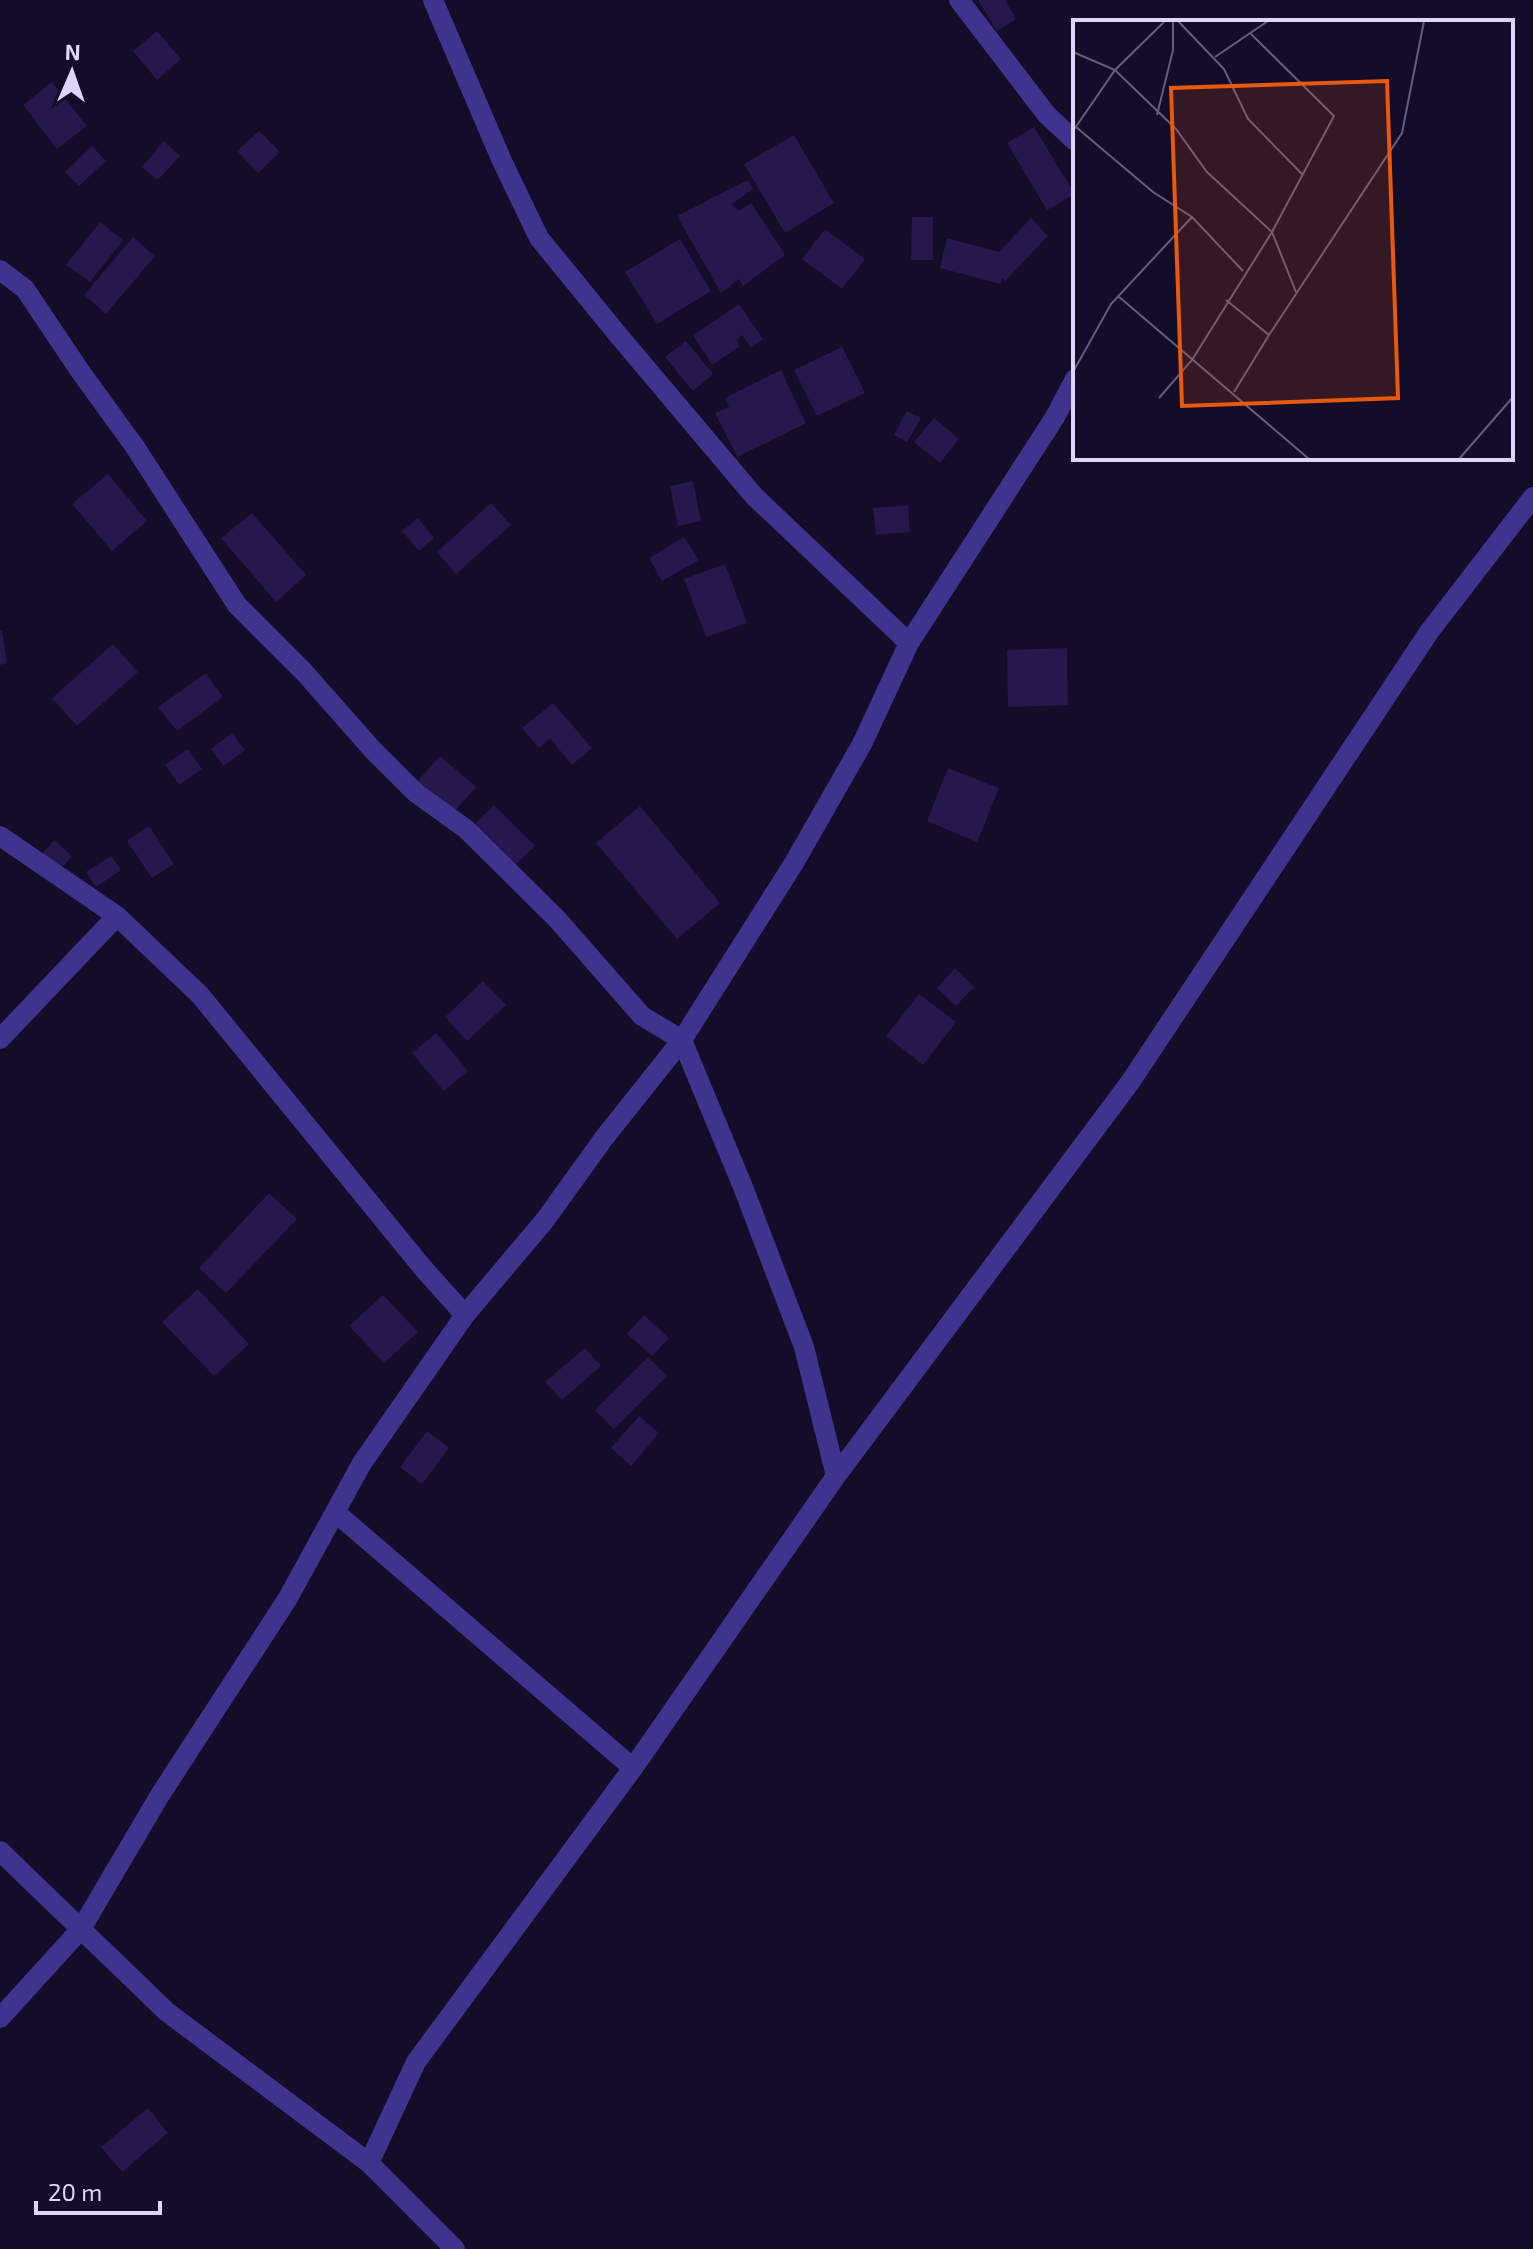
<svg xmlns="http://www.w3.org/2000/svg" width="1533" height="2249" font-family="'Exo 2',sans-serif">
<rect width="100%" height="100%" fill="#140d29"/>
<!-- building -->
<path fill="#26174c" d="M 978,0 L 1005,0 L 1016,19 L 997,31 Z
M 157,31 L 181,59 L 157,80 L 133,51 Z
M 52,82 L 87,126 L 57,149 L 23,105 Z
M 1034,127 L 1075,194 L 1047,210 L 1007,143 Z
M 259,131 L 280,152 L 258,173 L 237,151 Z
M 794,135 L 834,203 L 785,233 L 744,164 Z
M 164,141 L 180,156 L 158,180 L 142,167 Z
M 92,146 L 106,161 L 79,186 L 65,172 Z
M 748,180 L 753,189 L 732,204 L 739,211 L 751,203 L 785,255 L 743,286 L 739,279 L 721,293 L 677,216 Z
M 912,217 L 933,217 L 933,260 L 911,260 Z
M 1031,218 L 1048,236 L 1005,281 L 1002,278 L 1000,284 L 940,268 L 947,238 L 999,252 Z
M 100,222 L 123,240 L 90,282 L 66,265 Z
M 825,229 L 865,259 L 842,289 L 802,259 Z
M 133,237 L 155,256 L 106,314 L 84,295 Z
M 680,239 L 711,291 L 657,324 L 625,272 Z
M 739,304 L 763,339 L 751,348 L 742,335 L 736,340 L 740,346 L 712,365 L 693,335 Z
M 686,341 L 713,374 L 693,391 L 665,357 Z
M 842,347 L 865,393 L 817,416 L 794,370 Z
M 781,370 L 806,423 L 737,457 L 715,413 L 729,407 L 725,398 Z
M 907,411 L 921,418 L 907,442 L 894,435 Z
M 934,418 L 959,439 L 940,463 L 914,442 Z
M 108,474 L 147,521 L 112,551 L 72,504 Z
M 693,481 L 701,521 L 678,526 L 670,486 Z
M 491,503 L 511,525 L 456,574 L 437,552 Z
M 908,505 L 910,532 L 876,535 L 873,508 Z
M 252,513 L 306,575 L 276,602 L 221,538 Z
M 418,518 L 434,538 L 419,551 L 402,531 Z
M 684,537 L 699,560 L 662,581 L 649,558 Z
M 725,564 L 747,623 L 706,637 L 684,579 Z
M 0,631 L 2,631 L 7,663 L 0,665 Z
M 113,644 L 138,672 L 77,726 L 52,698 Z
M 1067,648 L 1068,705 L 1008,707 L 1007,650 Z
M 206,673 L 223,697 L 177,731 L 158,707 Z
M 553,703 L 592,748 L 572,765 L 550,738 L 539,748 L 522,728 Z
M 232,733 L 245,750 L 224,766 L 211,749 Z
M 188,749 L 202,769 L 179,785 L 165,765 Z
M 440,756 L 476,787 L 450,816 L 415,784 Z
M 948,768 L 999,788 L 977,842 L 927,821 Z
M 494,805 L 535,846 L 511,869 L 471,828 Z
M 640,806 L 720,903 L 677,939 L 596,843 Z
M 149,826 L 174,864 L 152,878 L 127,841 Z
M 54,840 L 72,856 L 60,870 L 42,854 Z
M 111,856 L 121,870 L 96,887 L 86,872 Z
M 955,968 L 974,987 L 956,1006 L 937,988 Z
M 483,981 L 506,1005 L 467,1041 L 445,1017 Z
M 919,994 L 956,1022 L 923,1065 L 886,1036 Z
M 436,1033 L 468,1071 L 444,1091 L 412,1053 Z
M 269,1193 L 297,1219 L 226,1293 L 199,1268 Z
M 198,1289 L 249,1344 L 214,1376 L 162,1322 Z
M 383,1295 L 418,1332 L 384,1363 L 349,1326 Z
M 644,1315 L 669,1338 L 652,1356 L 627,1334 Z
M 585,1348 L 601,1366 L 562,1400 L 545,1382 Z
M 648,1357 L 667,1376 L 614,1429 L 595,1410 Z
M 639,1416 L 659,1433 L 631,1466 L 611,1448 Z
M 427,1431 L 449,1448 L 422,1484 L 400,1467 Z
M 148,2108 L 168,2133 L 122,2172 L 101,2147 Z"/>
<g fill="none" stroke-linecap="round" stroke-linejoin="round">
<!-- minor -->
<path stroke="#3e338d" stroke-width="20" d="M 433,0 L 502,161 L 539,238 L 619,336 L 754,496 L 909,643
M 959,0 L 1047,115 L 1075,141
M 0,270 L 25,289 L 80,371 L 135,447 L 237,605 L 304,672 L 372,749 L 416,793 L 466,829 L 557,919 L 642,1016 L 682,1040 L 743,1187 L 804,1347 L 836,1476
M 0,836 L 117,916 L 200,995 L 423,1268 L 465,1315
M 0,1039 L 117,916
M 335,1512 L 633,1768 L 416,2062 L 369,2163
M 633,1768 L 836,1476 L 1131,1081 L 1429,632 L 1533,497
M 0,1851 L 167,2012 L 369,2163 L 455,2249
M 0,2018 L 81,1929 L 160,1795 L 288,1598 L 362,1463 L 465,1315 L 545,1220 L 604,1138 L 682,1040 L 794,863 L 862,744 L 909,643 L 1055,417 L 1075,379"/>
</g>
<!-- overview -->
<g transform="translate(1073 20)">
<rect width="440" height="440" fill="#140d29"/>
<path fill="none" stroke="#645d7f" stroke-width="2" d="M 105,1 L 151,49 L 175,99 L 229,154M 0,32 L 42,50 L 103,109 L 134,152 L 199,212 L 223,272M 142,37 L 195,1M 84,95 L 100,30 L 100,1M 3,107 L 80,172 L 119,197 L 170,251M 0,111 L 42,50 L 91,2M 45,276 L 236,439M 153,280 L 196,315 L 161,372M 196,315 L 329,113 L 351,1M 0,352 L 38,284 L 119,197M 86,378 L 119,340 L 199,212 L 261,96 L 178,14M 386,439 L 440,377"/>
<path fill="#e8590c" fill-opacity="0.15" stroke="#e8590c" stroke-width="4" d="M 314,61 L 325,378 L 109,386 L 98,68 Z"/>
<rect width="440" height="440" fill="none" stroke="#ddd5ff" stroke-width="4"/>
</g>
<!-- north arrow -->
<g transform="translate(72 72) rotate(2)" stroke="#140d29" stroke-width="6" paint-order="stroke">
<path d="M0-6L14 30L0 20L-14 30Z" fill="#ddd5ff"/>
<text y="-12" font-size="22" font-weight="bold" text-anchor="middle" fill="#ddd5ff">N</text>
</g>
<!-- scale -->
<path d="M36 2201v12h124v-12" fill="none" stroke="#ddd5ff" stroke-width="4"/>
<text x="48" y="2201" font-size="24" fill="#ddd5ff" stroke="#140d29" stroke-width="6" paint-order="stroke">20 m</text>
</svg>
